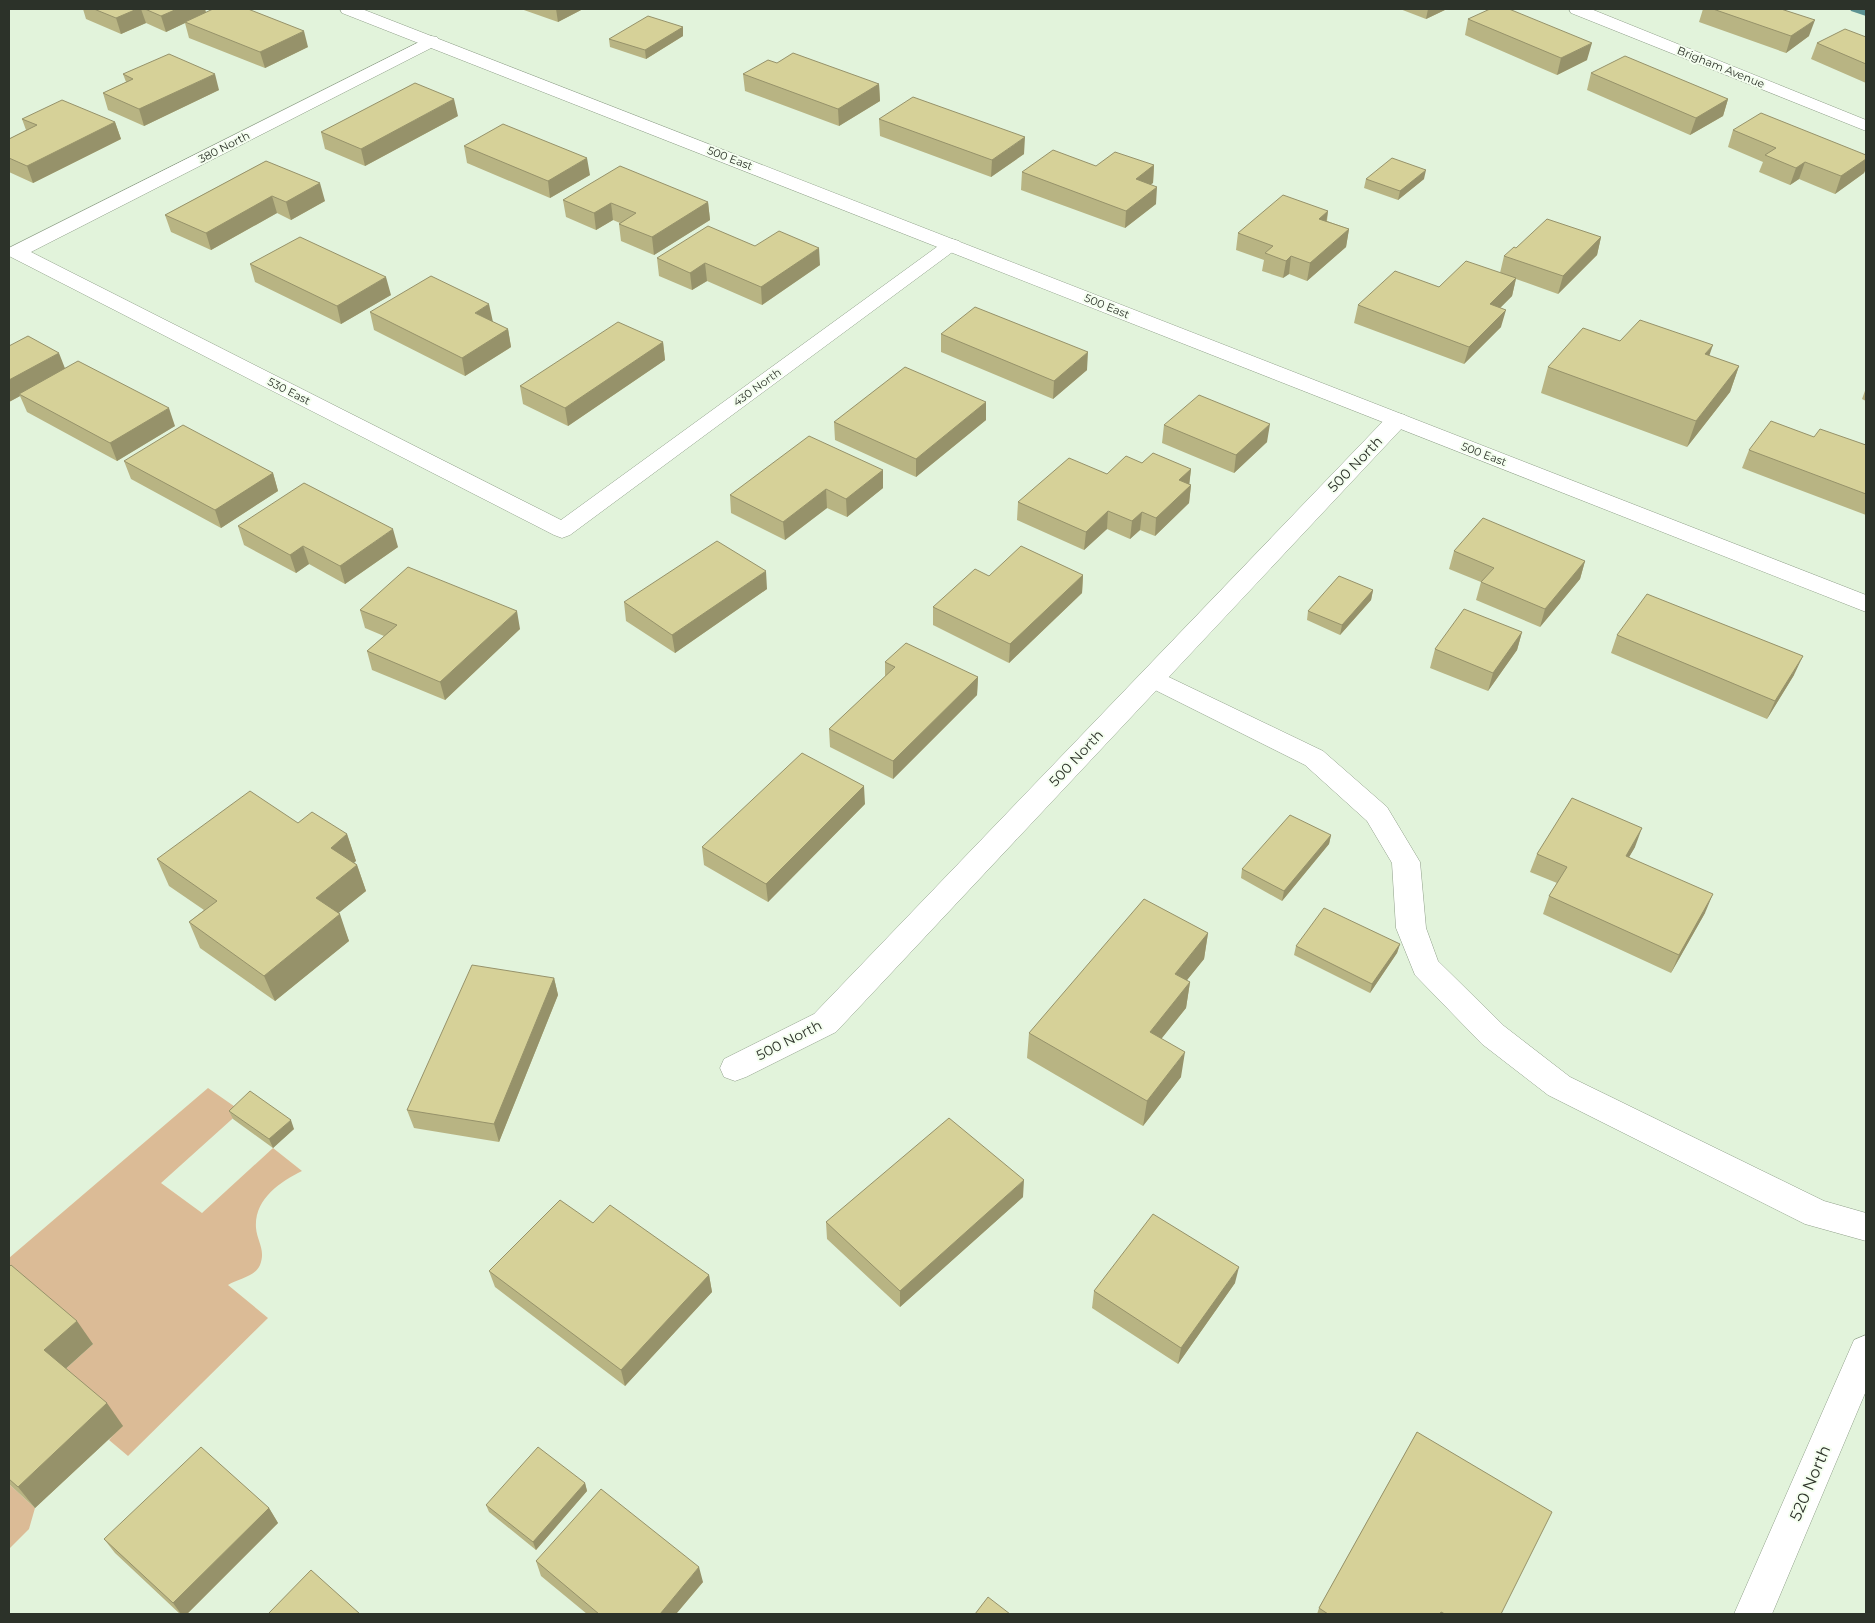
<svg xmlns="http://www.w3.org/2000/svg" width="1875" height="1623" font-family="Montserrat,sans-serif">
<rect width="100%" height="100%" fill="#e2f3db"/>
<!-- green -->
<path fill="#dbbb96" d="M 208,1088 L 241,1111 L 161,1183 L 202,1213 L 273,1148 L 302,1171 C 280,1182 254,1199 256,1228 C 257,1241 266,1250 260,1265 C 255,1277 237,1279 228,1285 L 268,1318 L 128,1456 L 109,1440 L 122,1425 L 61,1373 L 93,1344 L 9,1287 L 9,1258 Z
M 9,1484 L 35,1508 L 29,1529 L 9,1549 Z"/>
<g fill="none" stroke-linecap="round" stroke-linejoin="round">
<!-- stream -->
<path fill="#5c9292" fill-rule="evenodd" d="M 1850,9 L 1866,10 L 1866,16 L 1851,11 Z"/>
<defs>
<path id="lane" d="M 1152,669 L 1323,751 L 1387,807 L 1420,862 L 1426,928 L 1438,961 L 1504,1026 L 1570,1077 L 1824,1201 L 1866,1213 L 1866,1241 L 1805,1224 L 1548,1095 L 1482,1044 L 1415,975 L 1396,928 L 1392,863 L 1367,821 L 1305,765 L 1143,684 L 1139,678 L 1143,672 Z"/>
<path id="street" d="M 1569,9 L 1591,9 L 1866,120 L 1866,131 L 1571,13 Z
M 431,36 L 437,37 L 440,41 L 437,45 L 31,252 L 561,520 L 945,241 L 952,239 L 959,241 L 962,245 L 570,535 L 562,538 L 554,535 L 9,256 L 9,248 Z
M 1397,413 L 1405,415 L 1408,420 L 1405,425 L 836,1032 L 746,1077 L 735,1081 L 724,1077 L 720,1068 L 724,1059 L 814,1014 L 1389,415 Z
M 1866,1335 L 1866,1391 L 1772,1614 L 1734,1614 L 1854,1340 Z"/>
<path id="secondary" d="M 340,9 L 362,9 L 1866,595 L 1866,612 L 342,13 Z"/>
</defs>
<!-- lane casing -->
<use href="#lane" stroke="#90a08a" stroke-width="1"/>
<!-- street casing -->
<use href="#street" stroke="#90a08a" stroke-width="1"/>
<!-- secondary casing -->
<use href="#secondary" stroke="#90a08a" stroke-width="1"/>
<!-- lane -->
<use href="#lane" fill="#fff" fill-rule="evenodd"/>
<!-- street -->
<use href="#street" fill="#fff" fill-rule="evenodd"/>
<!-- secondary -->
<use href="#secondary" fill="#fff" fill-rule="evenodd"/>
</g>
<!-- wall -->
<path fill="#b8b483" d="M 83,9 L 205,9 L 206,12 L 308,47 L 265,68 L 189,38 L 185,23 L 166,32 L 146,23 L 121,34 L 86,19 Z
M 521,9 L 583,9 L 558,22 Z
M 1400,9 L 1447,9 L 1426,19 Z
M 1703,9 L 1781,9 L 1809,36 L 1786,53 L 1699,22 Z
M 1468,19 L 1587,60 L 1557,75 L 1465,35 Z
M 683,27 L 683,36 L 646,59 L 610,47 L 609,39 Z
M 1866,37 L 1866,83 L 1811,59 L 1817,43 Z
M 777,63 L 879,84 L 880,101 L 839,126 L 745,91 L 743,74 Z
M 1591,73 L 1728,99 L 1723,116 L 1690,135 L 1587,90 Z
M 123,74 L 219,90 L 144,126 L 108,110 L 103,93 L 126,82 Z
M 458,116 L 365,166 L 325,149 L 321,132 Z
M 22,119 L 115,122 L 121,139 L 33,183 L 9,172 L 9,139 L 26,130 Z
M 879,119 L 1024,154 L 991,177 L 880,136 Z
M 1733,130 L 1866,155 L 1866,168 L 1864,173 L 1835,194 L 1799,179 L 1790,185 L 1759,172 L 1763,162 L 1728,147 Z
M 464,146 L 590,175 L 550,198 L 467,163 Z
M 266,161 L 325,201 L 291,220 L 277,213 L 211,250 L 171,232 L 165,215 Z
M 1154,165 L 1153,183 L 1150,184 L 1156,204 L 1125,228 L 1021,190 L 1022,172 L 1096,166 Z
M 1366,179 L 1424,179 L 1398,200 L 1364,188 Z
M 563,200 L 708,202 L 710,220 L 654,255 L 621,241 L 619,224 L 620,223 L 613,220 L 596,230 L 566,217 Z
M 1328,211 L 1327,221 L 1349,229 L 1346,247 L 1307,281 L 1289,274 L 1283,278 L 1262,271 L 1264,260 L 1236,250 L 1238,233 Z
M 1601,237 L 1597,255 L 1558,294 L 1516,279 L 1512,296 L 1500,308 L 1501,327 L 1464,364 L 1354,323 L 1358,305 L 1500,273 L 1504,256 Z
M 755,246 L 820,265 L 762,305 L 707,281 L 692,290 L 659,276 L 657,258 Z
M 250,264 L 391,295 L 341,324 L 255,282 Z
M 370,312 L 493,322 L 508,329 L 511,347 L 465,376 L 374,330 Z
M 941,334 L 1087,370 L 1053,399 L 941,352 Z
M 1620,341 L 1709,356 L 1739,366 L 1730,392 L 1687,447 L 1541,393 L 1548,367 Z
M 663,342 L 665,360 L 568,426 L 523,404 L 520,386 Z
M 9,346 L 65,368 L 175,426 L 117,461 L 27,412 L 20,396 L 9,402 Z
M 1866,388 L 1866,401 L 1862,399 Z
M 986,402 L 986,420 L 916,477 L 835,440 L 834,422 Z
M 1164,425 L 1267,442 L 1234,473 L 1162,443 Z
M 1814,437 L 1866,445 L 1866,515 L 1742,468 L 1749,450 Z
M 124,461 L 273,473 L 278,491 L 221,528 L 131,479 Z
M 1142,463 L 1191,469 L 1189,484 L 1191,485 L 1189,503 L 1155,536 L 1140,530 L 1130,539 L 1107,529 L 1084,550 L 1017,520 L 1018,502 Z
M 883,470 L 883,488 L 847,517 L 827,508 L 785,540 L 731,513 L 730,495 Z
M 238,526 L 398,547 L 345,584 L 309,564 L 296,573 L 244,545 Z
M 1454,551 L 1585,561 L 1580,579 L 1540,627 L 1476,600 L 1481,582 L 1449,569 Z
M 1083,575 L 1082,593 L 1009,663 L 933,625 L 933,607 L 989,576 Z
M 767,589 L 675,653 L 626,621 L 624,602 Z
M 1373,590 L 1371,600 L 1340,635 L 1307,620 L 1308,611 Z
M 360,610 L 520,629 L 445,700 L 372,670 L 367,651 L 384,636 L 365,628 Z
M 1522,632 L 1517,650 L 1488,691 L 1430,668 L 1435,649 Z
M 1617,635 L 1794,675 L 1767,719 L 1611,653 Z
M 885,662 L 978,677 L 977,695 L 893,779 L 830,747 L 829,729 L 885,677 Z
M 865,804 L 768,902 L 704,865 L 702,847 Z
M 298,823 L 347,834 L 356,861 L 354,862 L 357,865 L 366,891 L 338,913 L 349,941 L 275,1001 L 200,948 L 189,922 L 204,910 L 169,886 L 157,859 Z
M 1331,835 L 1329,844 L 1282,901 L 1241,878 L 1242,869 Z
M 1635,847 L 1629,857 L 1705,913 L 1671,973 L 1543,914 L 1549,896 L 1557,883 L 1530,872 L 1537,854 Z
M 1208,933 L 1204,959 L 1186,981 L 1190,982 L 1186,1008 L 1161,1039 L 1181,1077 L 1143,1126 L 1027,1058 L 1029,1033 Z
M 1400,944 L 1397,953 L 1370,993 L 1294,955 L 1296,946 Z
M 554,978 L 558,995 L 499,1142 L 414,1128 L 407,1110 Z
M 229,1111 L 294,1129 L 273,1148 L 233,1119 Z
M 1023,1197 L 900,1307 L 827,1239 L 826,1222 Z
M 593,1223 L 709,1275 L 712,1292 L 625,1386 L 495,1287 L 489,1271 Z
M 9,1267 L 93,1344 L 66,1368 L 123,1426 L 35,1508 L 9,1484 Z
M 1235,1283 L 1178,1364 L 1092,1308 L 1094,1291 Z
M 1417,1432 L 1501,1614 L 1317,1614 L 1319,1608 Z
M 585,1483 L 587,1491 L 536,1550 L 489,1512 L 486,1505 Z
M 269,1508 L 278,1523 L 187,1614 L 180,1614 L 115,1553 L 104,1539 Z
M 536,1561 L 703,1582 L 676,1614 L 587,1614 L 541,1576 Z"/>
<!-- shaded-wall -->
<path fill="#96926a" d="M 137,9 L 141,9 L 146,23 L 121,34 L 116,18 Z
M 177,9 L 205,9 L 206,14 L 185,22 L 185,23 L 166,32 L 161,16 Z
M 556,9 L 583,9 L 558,22 Z
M 1428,9 L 1447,9 L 1426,19 Z
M 1815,20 L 1809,36 L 1786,53 L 1791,36 Z
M 683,27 L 683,36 L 646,59 L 645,50 Z
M 304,31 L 308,47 L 265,68 L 260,52 Z
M 1592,43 L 1587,60 L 1557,75 L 1561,58 Z
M 215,74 L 219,90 L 144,126 L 139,109 Z
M 879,84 L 880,101 L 839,126 L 838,109 Z
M 454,99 L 458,116 L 365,166 L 361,149 Z
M 1728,99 L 1723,116 L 1690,135 L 1696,118 Z
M 115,122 L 121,139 L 33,183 L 27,166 Z
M 1025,137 L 1024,154 L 991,177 L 992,160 Z
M 587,158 L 590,175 L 550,198 L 548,181 Z
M 1866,159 L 1866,168 L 1864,173 L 1835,194 L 1841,176 Z
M 1805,162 L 1799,179 L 1790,185 L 1796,168 Z
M 1154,165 L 1153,183 L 1134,196 L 1136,179 Z
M 1426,170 L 1424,179 L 1398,200 L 1400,191 Z
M 320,183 L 325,201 L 291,220 L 286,202 Z
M 1157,187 L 1156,204 L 1125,228 L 1126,211 Z
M 272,196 L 277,213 L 211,250 L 206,233 Z
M 708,202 L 710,220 L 654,255 L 652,237 Z
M 611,203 L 613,220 L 596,230 L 594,213 Z
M 1328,211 L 1325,229 L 1319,219 Z
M 1349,229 L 1346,247 L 1307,281 L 1310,263 Z
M 1601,237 L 1597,255 L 1558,294 L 1563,276 Z
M 819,248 L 820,265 L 762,305 L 761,287 Z
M 1291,256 L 1289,274 L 1283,278 L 1286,261 Z
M 705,263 L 707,281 L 692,290 L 690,273 Z
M 386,277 L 391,295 L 341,324 L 337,306 Z
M 1516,278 L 1512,296 L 1486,322 L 1490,304 Z
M 489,304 L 493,322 L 475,313 Z
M 1506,310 L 1501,327 L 1464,364 L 1469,347 Z
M 508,329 L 511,347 L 465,376 L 462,358 Z
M 663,342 L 665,360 L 568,426 L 565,408 Z
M 1713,345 L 1704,371 L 1705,354 Z
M 1088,352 L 1087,370 L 1053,399 L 1054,381 Z
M 59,353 L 66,371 L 19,394 L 20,396 L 9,402 L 9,380 Z
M 1739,366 L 1730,392 L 1687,447 L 1696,421 Z
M 986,402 L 986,420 L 916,477 L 916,459 Z
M 169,408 L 175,426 L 117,461 L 110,443 Z
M 1270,424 L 1267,442 L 1234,473 L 1236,455 Z
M 1191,469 L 1189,487 L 1191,485 L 1189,503 L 1155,536 L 1156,518 L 1179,480 Z
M 883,470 L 883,488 L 847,517 L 846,499 Z
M 273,473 L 278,491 L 221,528 L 215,510 Z
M 826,489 L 827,508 L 785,540 L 783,522 Z
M 1108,511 L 1107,529 L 1084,550 L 1086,532 Z
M 1142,512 L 1140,530 L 1130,539 L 1132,521 Z
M 393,529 L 398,547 L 345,584 L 340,566 Z
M 303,546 L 309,564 L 296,573 L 290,555 Z
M 1585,561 L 1580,579 L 1540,627 L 1545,609 Z
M 766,571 L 767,589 L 675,653 L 672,635 Z
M 1083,575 L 1082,593 L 1009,663 L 1010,644 Z
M 1373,590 L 1371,600 L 1340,635 L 1342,625 Z
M 517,611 L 520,629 L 445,700 L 440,682 Z
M 1522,632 L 1517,650 L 1488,691 L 1493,673 Z
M 1803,656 L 1794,675 L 1767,719 L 1775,701 Z
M 978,677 L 977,695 L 893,779 L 893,761 Z
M 864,786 L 865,804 L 768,902 L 766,884 Z
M 1642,828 L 1635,847 L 1619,874 L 1626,856 Z
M 347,834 L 356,861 L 340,874 L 331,848 Z
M 1331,835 L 1329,844 L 1282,901 L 1284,891 Z
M 357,865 L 366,891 L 325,924 L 316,898 Z
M 1713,894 L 1705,913 L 1671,973 L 1679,955 Z
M 340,914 L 349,941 L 275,1001 L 264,976 Z
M 1208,933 L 1204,959 L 1171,1000 L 1175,974 Z
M 1400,944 L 1397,953 L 1370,993 L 1372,984 Z
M 554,978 L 558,995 L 499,1142 L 494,1124 Z
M 1190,982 L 1186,1008 L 1146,1058 L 1150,1032 Z
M 1185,1052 L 1181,1077 L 1143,1126 L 1147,1101 Z
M 291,1120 L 294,1129 L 273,1148 L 269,1139 Z
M 1024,1180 L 1023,1197 L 900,1307 L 900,1291 Z
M 1239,1267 L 1235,1283 L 1178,1364 L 1181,1348 Z
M 709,1275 L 712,1292 L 625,1386 L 621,1370 Z
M 77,1321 L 93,1344 L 61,1373 L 44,1350 Z
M 107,1403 L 123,1426 L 35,1508 L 18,1487 Z
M 585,1483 L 587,1491 L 536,1550 L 533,1542 Z
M 269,1508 L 278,1523 L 187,1614 L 181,1614 L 173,1603 Z
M 699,1567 L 703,1582 L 676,1614 L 660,1614 Z"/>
<!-- building -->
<path fill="#d6d198" stroke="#96926a" d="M 94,9 L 137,9 L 116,18 Z
M 145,9 L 177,9 L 161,16 Z
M 213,9 L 248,9 L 304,31 L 260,52 L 185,22 Z
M 1490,9 L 1509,9 L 1592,43 L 1561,58 L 1468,19 Z
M 1713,9 L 1781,9 L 1815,20 L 1791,36 Z
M 648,16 L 683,27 L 645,50 L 609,39 Z
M 1845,29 L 1866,37 L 1866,64 L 1817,43 Z
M 793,53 L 879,84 L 838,109 L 743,74 L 768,60 L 777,63 Z
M 169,54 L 215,74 L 139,109 L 103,93 L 133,79 L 123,74 Z
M 1625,56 L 1728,99 L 1696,118 L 1591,73 Z
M 415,83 L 454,99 L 361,149 L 321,132 Z
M 913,97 L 1025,137 L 992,160 L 879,119 Z
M 62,100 L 115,122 L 27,166 L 9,158 L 9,139 L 37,125 L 22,119 Z
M 1761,113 L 1866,155 L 1866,159 L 1841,176 L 1805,162 L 1796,168 L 1765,155 L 1776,148 L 1733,130 Z
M 503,124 L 587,158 L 548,181 L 464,146 Z
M 1053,150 L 1096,166 L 1115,152 L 1154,165 L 1136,179 L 1157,187 L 1126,211 L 1022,172 Z
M 1392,158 L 1426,170 L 1400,191 L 1366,179 Z
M 266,161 L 320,183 L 286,202 L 272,196 L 206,233 L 165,215 Z
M 620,166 L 708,202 L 652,237 L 619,224 L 636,213 L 611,203 L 594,213 L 563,200 Z
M 1283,195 L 1328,211 L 1319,219 L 1349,229 L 1310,263 L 1291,256 L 1286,261 L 1265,253 L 1273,246 L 1238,233 Z
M 1547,219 L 1601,237 L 1563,276 L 1504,256 L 1514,247 L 1516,248 Z
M 708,226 L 755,246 L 779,231 L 819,248 L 761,287 L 705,263 L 690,273 L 657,258 Z
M 300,237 L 386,277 L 337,306 L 250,264 Z
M 1466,261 L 1516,278 L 1490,304 L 1506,310 L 1469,347 L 1358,305 L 1395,271 L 1439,287 Z
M 431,276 L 489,304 L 475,313 L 508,329 L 462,358 L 370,312 Z
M 975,307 L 1088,352 L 1054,381 L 941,334 Z
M 1640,320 L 1713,345 L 1705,354 L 1739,366 L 1696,421 L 1548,367 L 1583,328 L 1620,341 Z
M 618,322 L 663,342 L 565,408 L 520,386 Z
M 28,336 L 59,353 L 9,380 L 9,346 Z
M 78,361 L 169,408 L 110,443 L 19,394 Z
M 905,367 L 986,402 L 916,459 L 834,422 Z
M 1199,395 L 1270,424 L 1236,455 L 1164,425 Z
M 1771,421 L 1814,437 L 1820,429 L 1866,445 L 1866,494 L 1749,450 Z
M 183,425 L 273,473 L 215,510 L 124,461 Z
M 809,436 L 883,470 L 846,499 L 826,489 L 783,522 L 730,495 Z
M 1153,453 L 1191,469 L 1179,480 L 1191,485 L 1156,518 L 1142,512 L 1132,521 L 1108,511 L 1086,532 L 1018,502 L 1069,458 L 1107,474 L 1126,456 L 1142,463 Z
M 304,483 L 393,529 L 340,566 L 303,546 L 290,555 L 238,526 Z
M 1483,518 L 1585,561 L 1545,609 L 1481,582 L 1494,568 L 1454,551 Z
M 717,541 L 766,571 L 672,635 L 624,602 Z
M 1021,546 L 1083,575 L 1010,644 L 933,607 L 975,569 L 989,576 Z
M 408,567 L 517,611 L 440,682 L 367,651 L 397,625 L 360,610 Z
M 1339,576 L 1373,590 L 1342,625 L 1308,611 Z
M 1647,594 L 1803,656 L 1775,701 L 1617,635 Z
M 1464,609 L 1522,632 L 1493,673 L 1435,649 Z
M 906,643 L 978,677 L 893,761 L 829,729 L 895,667 L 885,662 Z
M 802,753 L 864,786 L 766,884 L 702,847 Z
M 250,791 L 298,823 L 312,812 L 347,834 L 331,848 L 357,865 L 316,898 L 340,914 L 264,976 L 189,922 L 217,901 L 157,859 Z
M 1572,798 L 1642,828 L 1626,856 L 1713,894 L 1679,955 L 1549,896 L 1567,867 L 1537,854 Z
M 1290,815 L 1331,835 L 1284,891 L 1242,869 Z
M 1144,899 L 1208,933 L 1175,974 L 1190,982 L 1150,1032 L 1185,1052 L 1147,1101 L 1029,1033 Z
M 1324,908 L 1400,944 L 1372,984 L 1296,946 Z
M 472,965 L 554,978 L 494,1124 L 407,1110 Z
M 250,1091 L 291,1120 L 269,1139 L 229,1111 Z
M 949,1118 L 1024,1180 L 900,1291 L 826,1222 Z
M 560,1200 L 593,1223 L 610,1205 L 709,1275 L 621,1370 L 489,1271 Z
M 1153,1214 L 1239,1267 L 1181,1348 L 1094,1291 Z
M 11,1265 L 77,1321 L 44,1350 L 107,1403 L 18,1487 L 9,1479 L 9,1267 Z
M 1417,1432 L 1552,1512 L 1501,1614 L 1445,1614 L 1441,1612 L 1440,1614 L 1328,1614 L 1319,1608 Z
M 201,1447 L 269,1508 L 173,1603 L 104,1539 Z
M 538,1447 L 585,1483 L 533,1542 L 486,1505 Z
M 601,1489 L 699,1567 L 660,1614 L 599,1614 L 536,1561 Z
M 311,1570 L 360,1614 L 268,1614 Z
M 988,1597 L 1010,1614 L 975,1614 Z"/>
<g text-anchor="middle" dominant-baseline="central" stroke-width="4" stroke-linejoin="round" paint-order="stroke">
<!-- far-street labels -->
<g font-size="11" fill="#2c3229" stroke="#f4feef">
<text transform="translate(1721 67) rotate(22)">Brigham Avenue</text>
<text transform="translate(224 147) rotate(-27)">380 North</text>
<text transform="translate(730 158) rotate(21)">500 East</text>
<text transform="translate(1107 306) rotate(22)">500 East</text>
<text transform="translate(757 387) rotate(-36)">430 North</text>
<text transform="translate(289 391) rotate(27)">530 East</text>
<text transform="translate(1484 454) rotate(21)">500 East</text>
</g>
<!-- street labels -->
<g font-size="14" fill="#2c3229" stroke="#f4feef">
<text transform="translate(1355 464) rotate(-46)">500 North</text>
<text transform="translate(1076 758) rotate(-47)">500 North</text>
<text transform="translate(789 1040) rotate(-27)">500 North</text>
</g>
<!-- near-street labels -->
<g font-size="16" fill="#2c3229" stroke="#f4feef">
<text transform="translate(1810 1483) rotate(-67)">520 North</text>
</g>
</g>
<!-- border -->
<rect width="1875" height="1623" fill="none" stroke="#2c3229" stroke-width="20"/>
</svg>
